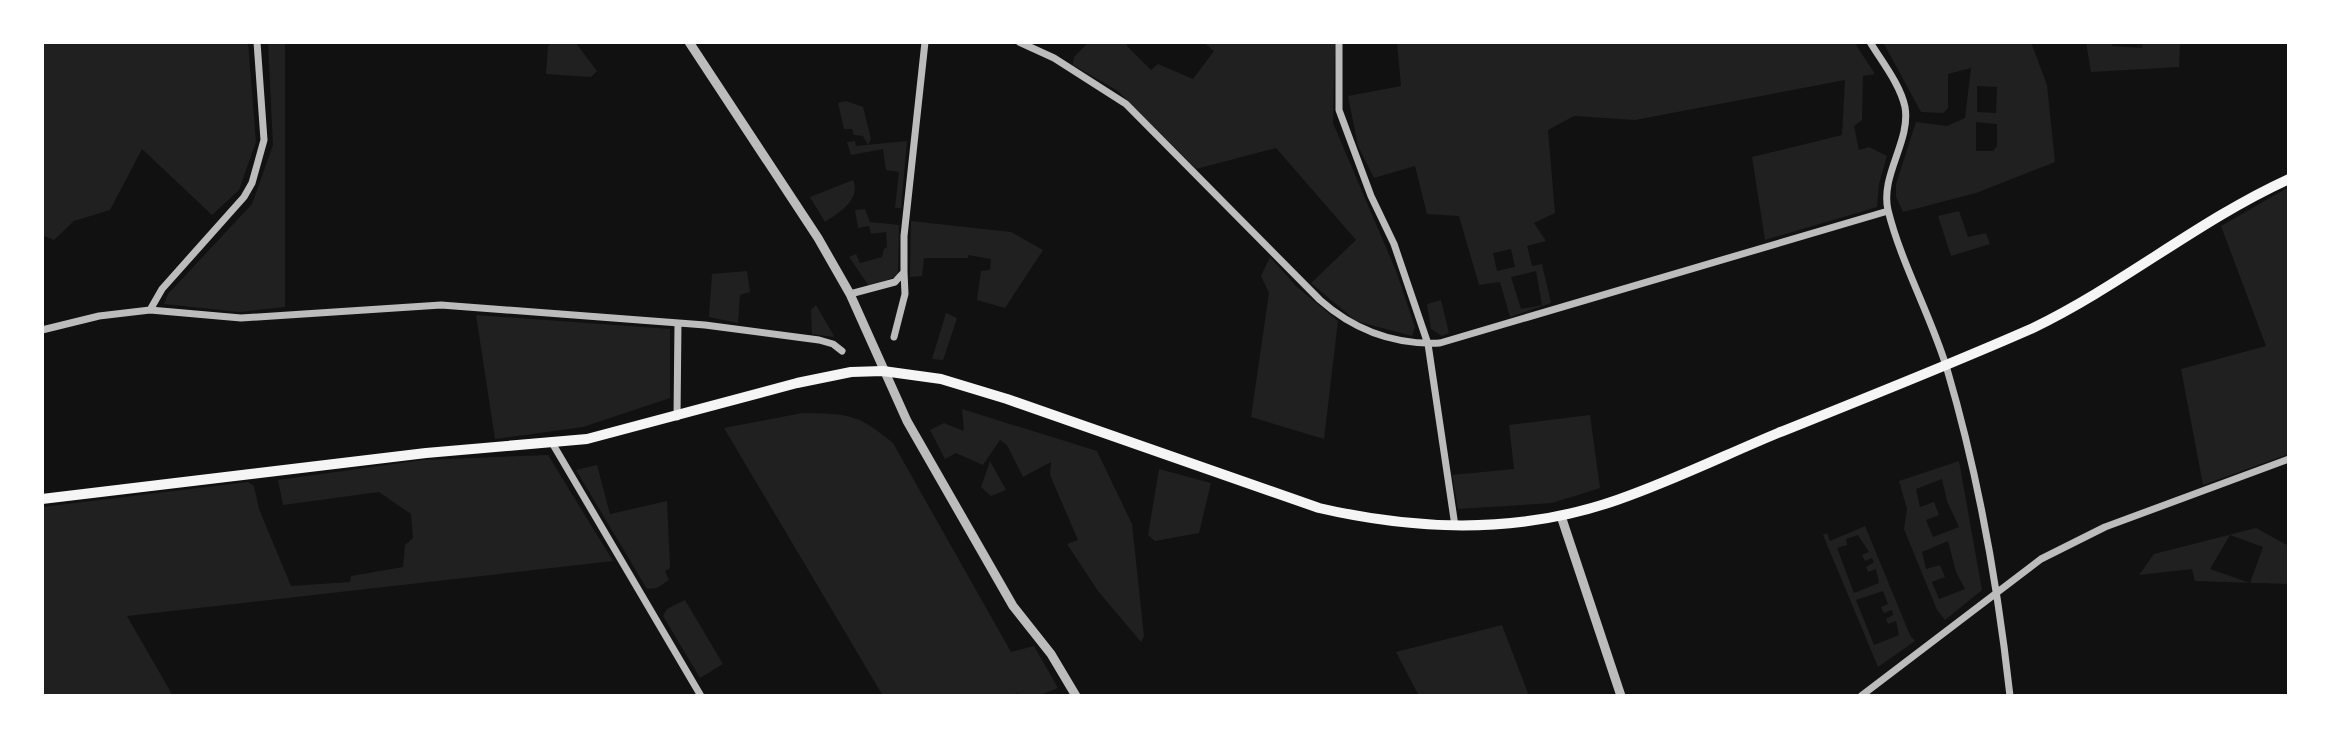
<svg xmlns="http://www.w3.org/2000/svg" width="2331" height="738" font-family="Jost,sans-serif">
<rect width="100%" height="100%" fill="#111"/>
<!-- green -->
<path fill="#202020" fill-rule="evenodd" d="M 42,42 L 248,42 L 256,142 L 239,190 L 212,215 L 142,149 L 110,210 L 74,221 L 54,240 L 42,235 Z
M 268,42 L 285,42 L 285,307 L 239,312 L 164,304 L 168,294 L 252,204 L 273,145 Z
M 554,42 L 575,42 L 597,71 L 591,77 L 546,74 L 548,46 Z
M 1089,42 L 1128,42 L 1127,46 L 1151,70 L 1158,64 L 1193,79 L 1214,51 L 1203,42 L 1335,42 L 1333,123 L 1396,271 L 1415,327 L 1412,336 L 1356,321 L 1311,283 L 1356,240 L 1276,148 L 1196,169 L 1118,91 L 1073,65 L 1074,57 Z
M 1397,42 L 1854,42 L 1875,74 L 1863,76 L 1862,120 L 1854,126 L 1859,150 L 1869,147 L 1887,156 L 1879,184 L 1877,207 L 1765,240 L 1752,157 L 1842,135 L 1845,80 L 1635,120 L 1574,116 L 1548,130 L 1555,213 L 1534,223 L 1546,241 L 1527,246 L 1532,266 L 1542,264 L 1551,303 L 1510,317 L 1500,282 L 1479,285 L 1459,216 L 1427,214 L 1415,166 L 1374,178 L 1358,146 L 1348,96 L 1401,86 ZM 1511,249 L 1515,267 L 1497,271 L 1493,253 ZM 1536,271 L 1542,305 L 1521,309 L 1511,277 Z
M 1883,42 L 2031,42 L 2047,85 L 2055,162 L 1976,193 L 1903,212 L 1896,197 L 1896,184 L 1916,122 L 1947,126 L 1965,118 L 1971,68 L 1948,74 L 1948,108 L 1943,113 L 1921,112 ZM 1977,86 L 1997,87 L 1996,113 L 1977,112 ZM 1976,122 L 1997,124 L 1997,146 L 1993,151 L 1976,151 Z
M 2086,42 L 2112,42 L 2112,46 L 2142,48 L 2143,42 L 2180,42 L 2179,67 L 2091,72 Z
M 846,101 L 863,107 L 871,139 L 868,145 L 863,136 L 854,135 L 852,129 L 844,129 L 838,103 Z
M 855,141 L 856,146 L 907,141 L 901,208 L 895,208 L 899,172 L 886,170 L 883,149 L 851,155 L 847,142 Z
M 853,180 C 861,200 840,212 825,222 L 810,197 Z
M 2289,187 L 2289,454 L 2203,485 L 2181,369 L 2266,346 L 2221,226 Z
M 865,209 L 870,222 L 899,225 L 898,276 L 869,286 L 849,257 L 856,254 L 860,263 L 882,257 L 884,249 L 887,247 L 886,232 L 871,234 L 869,226 L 858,228 L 855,210 Z
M 1959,211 L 1968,237 L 1986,233 L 1990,244 L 1951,256 L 1938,216 Z
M 911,221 L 1011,232 L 1043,250 L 1005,308 L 977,300 L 981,271 L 990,270 L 991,259 L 968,255 L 968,258 L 924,258 L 922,276 L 910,277 Z
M 1270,257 L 1297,287 L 1338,321 L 1324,439 L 1251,417 L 1269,293 L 1261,276 Z
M 747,271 L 750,292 L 740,295 L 738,323 L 709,317 L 712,274 Z
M 1441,300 L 1449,333 L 1442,336 L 1431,329 L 1427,304 Z
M 816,305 L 834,336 L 833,337 L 812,334 L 811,310 Z
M 946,313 L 957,318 L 943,360 L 932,359 Z
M 476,315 L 670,329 L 670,398 L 583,427 L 495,439 Z
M 962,409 L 1097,451 L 1132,524 L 1144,636 L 1141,642 L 1098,591 L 1067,544 L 1078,540 L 1050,475 L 1051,462 L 1023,477 L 1007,445 L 1000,440 L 983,465 L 956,453 L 945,459 L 930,430 L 944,423 L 964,431 Z
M 802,413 C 848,414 857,413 893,443 L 1011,652 L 1034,646 L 1058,688 L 1038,696 L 1019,696 L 1017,693 L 1011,696 L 883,696 L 724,428 Z
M 1590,415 L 1600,488 L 1552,503 L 1458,509 L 1452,475 L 1514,469 L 1509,425 Z
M 548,455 L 613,561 L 127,616 L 173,696 L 42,696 L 42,507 L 248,482 L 254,486 L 259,509 L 291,586 L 350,582 L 351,576 L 403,567 L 405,545 L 413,538 L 411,514 L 379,492 L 283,505 L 278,480 L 423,460 Z
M 990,461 L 1006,490 L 991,496 L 981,487 Z
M 1959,461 L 1982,590 L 1945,620 L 1937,610 L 1904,529 L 1907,509 L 1899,481 ZM 1942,479 L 1947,501 L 1959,527 L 1933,537 L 1926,520 L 1939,515 L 1934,502 L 1920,507 L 1916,489 ZM 1948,541 L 1956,572 L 1965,589 L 1939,599 L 1932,582 L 1945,577 L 1940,565 L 1926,569 L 1922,552 Z
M 597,465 L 610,514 L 667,501 L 670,568 L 665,571 L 669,580 L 657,588 L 647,589 L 576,470 Z
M 1159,469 L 1211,483 L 1199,533 L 1155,541 L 1148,535 Z
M 1865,526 L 1910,635 L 1915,641 L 1878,667 L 1823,535 L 1827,533 L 1830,541 ZM 1858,535 L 1869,552 L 1862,555 L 1865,561 L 1872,558 L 1874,562 L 1866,567 L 1868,572 L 1876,569 L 1879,583 L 1854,593 L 1837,548 L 1847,545 L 1846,539 ZM 1883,591 L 1888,604 L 1881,607 L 1884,613 L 1892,610 L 1893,615 L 1886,619 L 1888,624 L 1896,621 L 1899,635 L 1874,645 L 1856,600 Z
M 2256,528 L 2289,546 L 2289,584 L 2195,581 L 2192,569 L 2139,575 L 2154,554 ZM 2230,535 L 2263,547 L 2250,583 L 2210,569 Z
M 685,600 L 723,664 L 700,678 L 663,616 L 667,609 Z
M 1502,625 L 1529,696 L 1419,696 L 1396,652 Z"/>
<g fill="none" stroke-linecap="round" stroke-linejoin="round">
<!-- minor -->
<path stroke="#bcbcbc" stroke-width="7" d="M 1019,42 L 1054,58 L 1126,104 L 1320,300 C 1354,330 1395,345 1440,343 L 1888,211
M 1339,42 L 1339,110 L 1371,196 L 1394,244 L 1428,344 L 1455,526
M 1870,42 C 1882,62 1900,84 1905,107 C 1911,141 1880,175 1888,210 C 1901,263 1931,316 1947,369 C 1978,474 1998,587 2010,696
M 850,294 L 895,282 L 904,272 L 904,236 L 925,42
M 150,310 L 162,289 L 244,197 L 252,183 L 264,140 L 257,42
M 42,330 L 99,316 L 150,310 L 241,318 L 441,305 L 705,325 L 819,340 L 833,344 L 842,351
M 894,337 L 905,294 L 904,272
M 677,417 L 678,323
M 551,441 L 701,696
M 1861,696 L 2041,559 L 2105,527 L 2289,459"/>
<!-- tertiary -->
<path stroke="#bcbcbc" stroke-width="9" d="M 689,42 L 818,238 L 850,294 L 907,421 L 1013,606 L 1051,654 L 1076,696
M 1561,516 L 1621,696"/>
<!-- secondary -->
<path stroke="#f5f5f5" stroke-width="10" d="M 42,499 L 426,453 L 587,439 L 797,383 L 851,372 L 883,371 L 941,379 L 1007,399 L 1319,508 C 1418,531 1520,534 1617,500 C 1672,481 1725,455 1778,433 C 1863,399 1949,365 2033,328 C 2122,285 2199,220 2289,179"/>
</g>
<!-- border -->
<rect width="2331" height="738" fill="none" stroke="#ffffff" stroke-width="88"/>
</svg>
